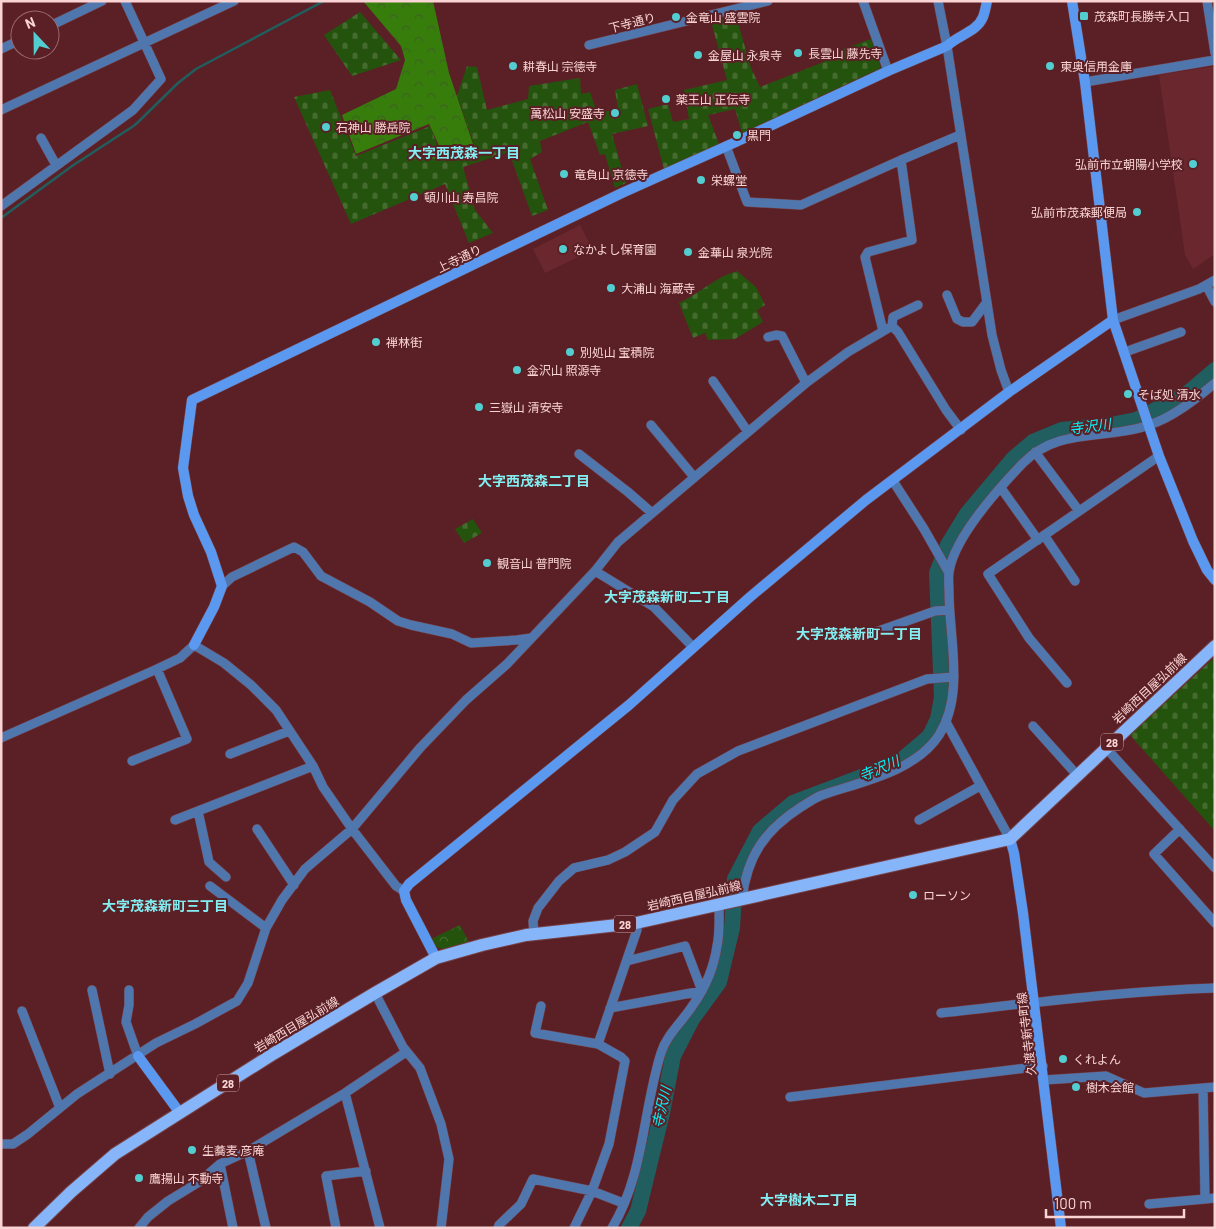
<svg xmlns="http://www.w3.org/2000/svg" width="1216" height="1229" font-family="Barlow,'Noto Sans JP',sans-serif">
<defs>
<pattern id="forest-crowns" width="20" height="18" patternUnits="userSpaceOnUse" patternTransform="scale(1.25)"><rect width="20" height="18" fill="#367d0b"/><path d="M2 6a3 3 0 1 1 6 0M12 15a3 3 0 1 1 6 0" fill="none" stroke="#3f6223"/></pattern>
<pattern id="cemetery-stones" width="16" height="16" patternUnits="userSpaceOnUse" patternTransform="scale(1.25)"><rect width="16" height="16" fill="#24530d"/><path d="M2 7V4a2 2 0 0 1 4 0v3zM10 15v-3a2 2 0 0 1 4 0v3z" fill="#456b2f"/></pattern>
<pattern id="park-crowns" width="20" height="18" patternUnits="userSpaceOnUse" patternTransform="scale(1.25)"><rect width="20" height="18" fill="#24530d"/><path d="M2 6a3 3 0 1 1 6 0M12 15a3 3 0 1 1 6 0" fill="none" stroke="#456b2f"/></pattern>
</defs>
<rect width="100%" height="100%" fill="#5a2026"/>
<!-- built -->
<path fill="#6a272d" d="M 1215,66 L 1215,254 L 1193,269 L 1185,255 L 1159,75 Z
M 580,225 L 593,250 L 545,273 L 533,249 Z"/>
<!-- forest -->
<path fill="url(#forest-crowns)" d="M 363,1 L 433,1 L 449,73 L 473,144 L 441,150 L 429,124 L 356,154 L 342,115 L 396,89 L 405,60 L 401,46 Z"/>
<!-- cemetery -->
<path fill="url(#cemetery-stones)" d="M 360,12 L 401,60 L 352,76 L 324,35 Z
M 736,16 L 751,68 L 760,87 L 826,61 L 824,56 L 871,39 L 881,68 L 742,133 L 735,109 L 708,115 L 719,144 L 664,169 L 648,109 L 668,104 L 673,122 L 689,119 L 684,90 L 727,80 L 711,21 Z
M 467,66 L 477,67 L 487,110 L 528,99 L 529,86 L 580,78 L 581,94 L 590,92 L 597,113 L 618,109 L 615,90 L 637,84 L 648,126 L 612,134 L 626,183 L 615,188 L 605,154 L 600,155 L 588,122 L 540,141 L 542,152 L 530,159 L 548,210 L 532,216 L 509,152 L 463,167 L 475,210 L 493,233 L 469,243 L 445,184 L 351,224 L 294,97 L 330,90 L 356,156 L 430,126 L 440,153 L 474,145 L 457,96 Z
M 737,271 L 756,287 L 765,305 L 757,310 L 763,322 L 735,339 L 708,340 L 705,333 L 693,338 L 679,303 C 699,294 715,277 737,271 Z
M 473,519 L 482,533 L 464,543 L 455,529 Z
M 1215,657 L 1215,831 L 1130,735 Z"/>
<!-- park -->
<path fill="url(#park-crowns)" d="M 460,925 L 469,942 L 446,950 L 436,947 L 431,939 Z"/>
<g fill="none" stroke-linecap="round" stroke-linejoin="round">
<!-- stream -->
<path stroke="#205e5f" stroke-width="2.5" d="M 1,218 L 72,166 L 135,125 L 178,83 L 196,69 L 324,1"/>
<!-- river -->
<path stroke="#205e5f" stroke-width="16" d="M 629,1228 L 638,1211 L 662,1113 L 673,1056 L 692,1019 L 719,982 L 732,928 L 735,879 L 760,831 L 793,803 L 859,778 L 903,759 L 930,736 L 938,719 L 942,697 L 937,573 L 948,545 L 967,514 L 1014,458 L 1033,442 L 1062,430 L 1110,425 L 1136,420 L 1188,393 L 1215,370"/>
<defs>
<path id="street" d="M 863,1 L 888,71
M 938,1 L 947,46 L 992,335 L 1001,370 L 1009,392
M 1207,1 L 1215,53
M 50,26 L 102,1
M 589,45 L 768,1
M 1,49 L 20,40
M 1085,82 L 1215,60
M 1,110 L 234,1
M 41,138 L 56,165
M 726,146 L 747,202 L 801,205 L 901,160 L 912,240 L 868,252 L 865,257 L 883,331
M 901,160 L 960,135
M 1,206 L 133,110 L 161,79 L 125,1
M 1206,285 L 1215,302
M 947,295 L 957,319 L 963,322 L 972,322 L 987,302
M 1113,320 L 1199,289 L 1215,280
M 892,326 L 898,332 L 946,410 L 961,430
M 768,337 L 776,335 L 782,336 L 806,383
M 1125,352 L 1181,332
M 713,381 L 748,432
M 651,425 L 694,477
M 1035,452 L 1079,511
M 579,454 L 628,492 L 652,513
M 893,481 L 924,529 L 949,573
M 1001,488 L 1038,540
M 1044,535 L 1075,581
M 595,571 L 654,607 L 693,647
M 222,586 L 232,577 L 294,547 L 303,552 L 321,576 L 370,602 L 398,621 L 411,625 L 452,634 L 471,643 L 517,640 L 531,638
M 873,633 L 935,611 L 949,610
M 1067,683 L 1029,638 L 988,574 L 1159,456
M 946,722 L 1010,839
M 1033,726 L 1077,775
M 1,738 L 157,669 L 180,658 L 194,645 L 224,663 L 251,685 L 276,710 L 313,766 L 323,787 L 352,829 L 396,886 L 404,891
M 1106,748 L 1215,868
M 230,754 L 289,731
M 132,761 L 187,739 L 157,669
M 198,811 L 209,862 L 226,877
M 175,820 L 313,766
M 919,820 L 980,786
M 257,829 L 294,885
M 1180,829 L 1154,854 L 1215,923
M 210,886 L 266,928
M 742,899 C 747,856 765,830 801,807 C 808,803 814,798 822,795 C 860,782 915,772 939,735 C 965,694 949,638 949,592 C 949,586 948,579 949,572 C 954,538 999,488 1023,463 C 1060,426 1104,441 1149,425 C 1172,418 1196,399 1215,383
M 534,935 L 533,921 L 538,908 L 559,881 L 574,868 L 608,860 L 625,852 L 655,832 L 673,800 L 697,774 L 738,751 L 927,679 L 954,677
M 92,990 L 110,1074
M 129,990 L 129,1005 L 126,1022 L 138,1056
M 375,993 L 403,1047 L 420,1068 L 441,1124 L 449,1159 L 441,1228
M 541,1006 L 535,1033 L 598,1044
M 610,1008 L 702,991 L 685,946 L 627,961
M 22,1011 L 60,1108
M 941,1013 C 1032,1003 1123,991 1215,988
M 1044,1080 L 1106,1076 L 1144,1093 L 1215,1087
M 1203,1088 L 1205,1199 L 1215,1198
M 345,1093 L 380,1228
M 790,1097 L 1043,1066
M 1,1144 L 13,1144 L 28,1134 L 77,1094 L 156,1043 L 195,1024 L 237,1001 L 248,983 L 266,928 L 282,900 L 305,869 L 352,829 L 420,748 L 466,700 L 507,664 L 595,571 L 618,542 L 806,383 L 848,352 L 892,326 L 893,317 L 918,305
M 248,1151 L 266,1228
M 220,1164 L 233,1228
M 1149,1204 L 1205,1199
M 139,1228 L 148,1217 L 168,1201 L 199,1182 L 220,1164 L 248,1151 L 345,1093 L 406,1052
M 336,1228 L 326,1176 L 366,1171
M 498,1228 L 499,1225 L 521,1204 L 533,1179 L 592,1191 L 623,1203
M 574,1228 L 592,1191 L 609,1144 L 625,1061 L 621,1057 L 598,1044 L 637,930 L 636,923
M 612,1228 C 644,1175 643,1110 661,1053 C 667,1034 683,1021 693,1005 C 705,988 714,967 717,946 C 720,933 719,918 719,904"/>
<path id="secondary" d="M 1072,1 L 1085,82 L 1113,320 L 1159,456 L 1193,541 L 1207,570 L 1215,580
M 740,140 L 888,71 L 947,46 C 958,35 977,32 983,17 C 985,12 986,6 987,1
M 194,645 L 214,607 L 222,586 L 211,552 L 194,515 L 188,496 L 183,468 L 192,400 L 622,193 L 738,141
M 1010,839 L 1014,853 L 1023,913 L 1061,1228
M 436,958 L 406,900 L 404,891 L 409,884 L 629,705 L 750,597 L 866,500 L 1009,392 L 1113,320
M 138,1056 L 180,1113"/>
<path id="primary" d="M 34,1228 L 71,1192 L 115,1154 L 273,1054 L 375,993 L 436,958 L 482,945 L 526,935 L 636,923 L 1010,839 L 1215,646"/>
</defs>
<!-- street casing -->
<use href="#street" stroke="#774045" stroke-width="10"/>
<!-- secondary casing -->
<use href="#secondary" stroke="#774045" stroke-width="11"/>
<!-- primary casing -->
<use href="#primary" stroke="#774045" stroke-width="14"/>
<!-- street -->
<use href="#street" stroke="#5076ae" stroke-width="9"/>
<!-- secondary -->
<use href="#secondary" stroke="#5b99f1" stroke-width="10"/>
<!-- primary -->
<use href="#primary" stroke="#87b5f9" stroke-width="12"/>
</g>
<!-- markers -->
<g fill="#52cdd0" stroke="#5a2026" stroke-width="2">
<rect x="1079" y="11" width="10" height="10" rx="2.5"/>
<circle cx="676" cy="17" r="5"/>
<circle cx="798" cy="53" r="5"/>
<circle cx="698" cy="55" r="5"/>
<circle cx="513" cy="66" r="5"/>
<circle cx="1050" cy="66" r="5"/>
<circle cx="666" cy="99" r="5"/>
<circle cx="615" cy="113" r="5"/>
<circle cx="326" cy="127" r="5"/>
<circle cx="737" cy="135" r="5"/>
<circle cx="1193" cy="164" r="5"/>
<circle cx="564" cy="174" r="5"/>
<circle cx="701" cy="180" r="5"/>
<circle cx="414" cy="197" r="5"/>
<circle cx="1137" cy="212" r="5"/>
<circle cx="563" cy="249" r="5"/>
<circle cx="688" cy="252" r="5"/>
<circle cx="611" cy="288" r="5"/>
<circle cx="376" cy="342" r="5"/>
<circle cx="570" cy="352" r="5"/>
<circle cx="517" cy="370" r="5"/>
<circle cx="1128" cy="394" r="5"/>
<circle cx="479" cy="407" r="5"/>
<circle cx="487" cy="563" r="5"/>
<circle cx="913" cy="895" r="5"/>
<circle cx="1063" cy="1059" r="5"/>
<circle cx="1076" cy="1087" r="5"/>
<circle cx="192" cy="1150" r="5"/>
<circle cx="139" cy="1178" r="5"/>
</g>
<g text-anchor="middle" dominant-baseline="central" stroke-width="4" stroke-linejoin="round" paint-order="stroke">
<!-- shield labels -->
<g fill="#5a2026" stroke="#ca9ea0" stroke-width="1">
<rect x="1101" y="733.5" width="22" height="17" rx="4"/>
<rect x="614" y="915.5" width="22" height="17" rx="4"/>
<rect x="217" y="1074.5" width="22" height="17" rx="4"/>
</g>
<g font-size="11" font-weight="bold" fill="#fad4d4">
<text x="1112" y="742">28</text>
<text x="625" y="924">28</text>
<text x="228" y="1083">28</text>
</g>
<!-- poi labels -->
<g font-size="12" fill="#fad4d4" stroke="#5a2026" text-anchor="start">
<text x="1094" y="16">茂森町長勝寺入口</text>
<text x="686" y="17">金竜山 盛雲院</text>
<text x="808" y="53">長雲山 藤先寺</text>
<text x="708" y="55">金屋山 永泉寺</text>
<text x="523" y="66">耕春山 宗徳寺</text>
<text x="1060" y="66">東奥信用金庫</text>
<text x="676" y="99">薬王山 正伝寺</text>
<text x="605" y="113" text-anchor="end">萬松山 安盛寺</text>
<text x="336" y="127">石神山 勝岳院</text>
<text x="747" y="135">黒門</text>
<text x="1183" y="164" text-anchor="end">弘前市立朝陽小学校</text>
<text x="574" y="174">竜負山 京徳寺</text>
<text x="711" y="180">栄螺堂</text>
<text x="424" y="197">頓川山 寿昌院</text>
<text x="1127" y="212" text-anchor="end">弘前市茂森郵便局</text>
<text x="573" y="249">なかよし保育園</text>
<text x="698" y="252">金華山 泉光院</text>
<text x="621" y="288">大浦山 海蔵寺</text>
<text x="386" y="342">禅林街</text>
<text x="580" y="352">別処山 宝積院</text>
<text x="527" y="370">金沢山 照源寺</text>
<text x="1138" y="394">そば処 清水</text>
<text x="489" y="407">三嶽山 清安寺</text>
<text x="497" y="563">観音山 普門院</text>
<text x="923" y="895">ローソン</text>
<text x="1073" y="1059">くれよん</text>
<text x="1086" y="1087">樹木会館</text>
<text x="202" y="1150">生蕎麦 彦庵</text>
<text x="149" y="1178">鷹揚山 不動寺</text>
</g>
<!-- street labels -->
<g font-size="12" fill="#fad4d4" stroke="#5a2026">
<text transform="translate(632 22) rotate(-14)">下寺通り</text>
<text transform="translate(459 258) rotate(-26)">上寺通り</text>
<text transform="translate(1149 688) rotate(-43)">岩崎西目屋弘前線</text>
<text transform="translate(694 895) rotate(-13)">岩崎西目屋弘前線</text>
<text transform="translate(296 1024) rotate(-31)">岩崎西目屋弘前線</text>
<text transform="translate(1026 1034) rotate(-97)">久渡寺新寺町線</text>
</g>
<!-- neighbourhood labels -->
<g font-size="14" font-weight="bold" fill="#82eef1" stroke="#5a2026">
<text x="464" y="152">大字西茂森一丁目</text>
<text x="534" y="480">大字西茂森二丁目</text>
<text x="667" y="596">大字茂森新町二丁目</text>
<text x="859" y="633">大字茂森新町一丁目</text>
<text x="165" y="905">大字茂森新町三丁目</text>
<text x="809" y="1199">大字樹木二丁目</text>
</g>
<!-- water labels -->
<g font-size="14" font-style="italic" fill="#02f2f8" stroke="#5a2026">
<text transform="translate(1090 426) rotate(-7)">寺沢川</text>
<text transform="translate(879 768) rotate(-23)">寺沢川</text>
<text transform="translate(661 1107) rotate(-77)">寺沢川</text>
</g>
</g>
<!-- border -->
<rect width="1216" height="1229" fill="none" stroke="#fad4d4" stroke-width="5"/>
<!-- north arrow -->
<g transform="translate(35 35) rotate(338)"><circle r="24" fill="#5a2026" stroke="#9a686c"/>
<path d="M0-4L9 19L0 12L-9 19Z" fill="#52cdd0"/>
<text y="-8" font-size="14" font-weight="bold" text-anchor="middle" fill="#fad4d4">N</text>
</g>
<!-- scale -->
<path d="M1046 1209v8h138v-8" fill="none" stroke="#fad4d4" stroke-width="2.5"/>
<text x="1054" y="1209" font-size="15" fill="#fad4d4" stroke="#5a2026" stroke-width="4" paint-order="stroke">100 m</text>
</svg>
